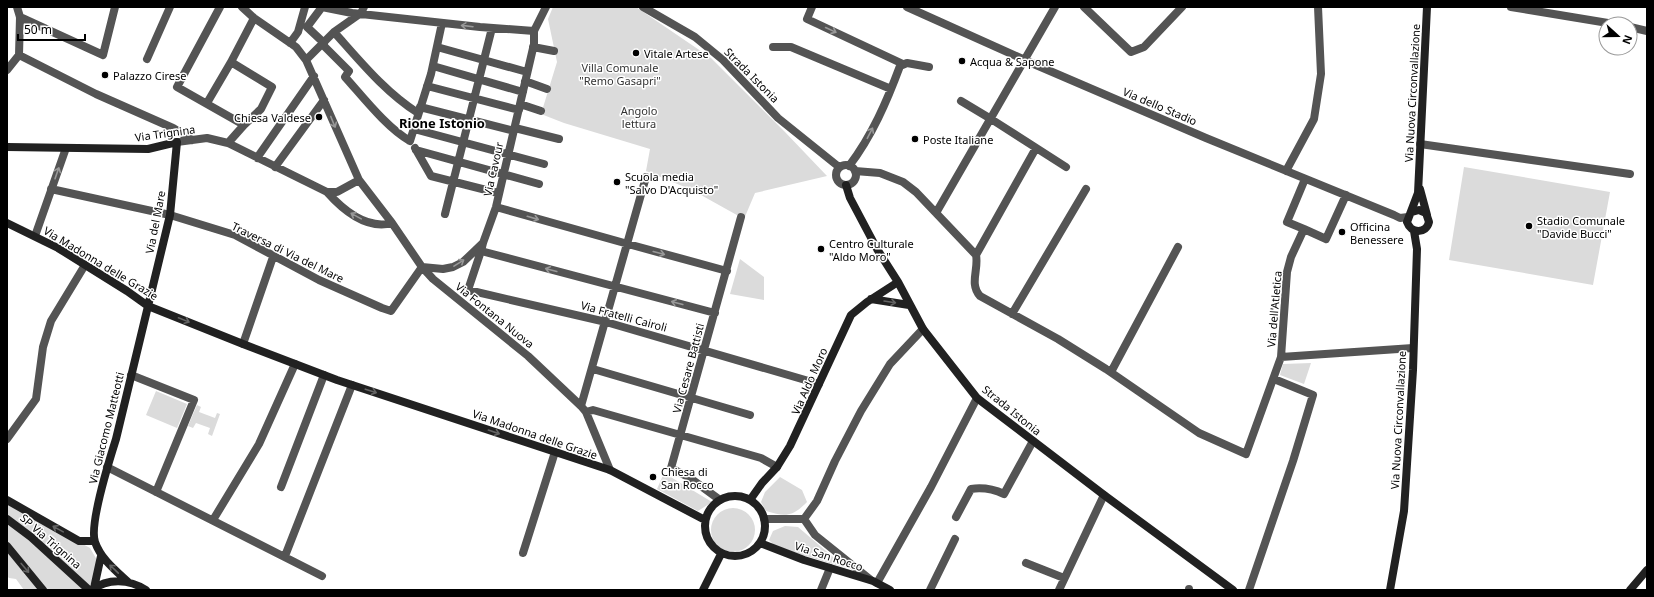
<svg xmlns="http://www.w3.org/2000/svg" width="1654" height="597" font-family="'Noto Sans',sans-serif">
<rect width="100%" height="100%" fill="#fff"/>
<!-- green -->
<path fill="#dbdbdb" d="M 553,7 L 636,7 L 711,58 L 785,132 L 827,176 L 755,193 L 744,219 L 692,190 L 646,171 L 650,149 L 564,123 L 541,114 L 557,62 L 548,19 Z
M 1464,167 L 1610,192 L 1593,285 L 1449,260 Z
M 740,259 L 764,277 L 764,300 L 730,294 Z
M 1311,363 L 1304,384 L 1280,375 L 1283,364 Z
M 156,391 L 187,404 L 177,428 L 146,415 Z
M 197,405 L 201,407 L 199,412 L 215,418 L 217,413 L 220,414 L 212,436 L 208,434 L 210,428 L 196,423 L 193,428 L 188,426 Z
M 664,473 L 712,502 L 698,511 L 657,489 Z
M 780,477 L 802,490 L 807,502 C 792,517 786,517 766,511 L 761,502 L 765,492 Z
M 7,503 L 90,548 L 97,560 L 93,582 L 84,590 L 24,590 L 16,579 L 9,578 L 7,576 Z
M711 530a22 22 0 1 1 44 0a22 22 0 1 1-44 0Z
M 785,526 L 798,527 L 846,568 L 776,547 L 769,540 L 773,531 Z"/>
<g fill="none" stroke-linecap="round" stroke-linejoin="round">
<!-- street -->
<path stroke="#545454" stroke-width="8" d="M 17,7 L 20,17 L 19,55 L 96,94 L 173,128 L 192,140
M 242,7 L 254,18 L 296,47 L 306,60 L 359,180 L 392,223 L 422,267 L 433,279 L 528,356 L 581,406 L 586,412 L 610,470
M 322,7 L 352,13 L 480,27 L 534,31
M 322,7 L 307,27 L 324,43
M 643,7 L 695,37 L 723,60 L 778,118 L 839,167
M 812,7 L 807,19 L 903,64
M 907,7 L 1036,65 L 1206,138 L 1394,215 L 1400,218 L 1408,217
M 1084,7 L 1131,52 L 1144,47 L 1182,7
M 1511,7 L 1614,24
M 20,17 L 103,55 L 115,7
M 1630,27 L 1647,31
M 334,32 C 360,61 385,92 418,113
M 290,43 L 298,32 L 305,7
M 323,45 L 349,71 L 345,77 C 363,97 387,128 410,141
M 437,47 L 527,72
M 533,47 L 554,51
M 773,47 L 791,47 L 891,89
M 147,59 L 170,7
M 306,60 L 334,32 L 361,13 L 364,7
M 231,62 L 254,18
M 433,66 L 523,92
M 7,70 L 19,55
M 525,81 L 547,89
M 427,86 L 519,110
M 961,101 L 991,119 L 1066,167
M 207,103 L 231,62 L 272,87 L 261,109 L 244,125 L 177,87 L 220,7
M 520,104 L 541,111
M 420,107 L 514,131
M 515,128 L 559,139
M 414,129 L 544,164
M 410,141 L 431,74 L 442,23
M 177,142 L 207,138 L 228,143 L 327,192 L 337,192 L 359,180
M 228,143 L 244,125
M 1420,144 L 1630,174
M 415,148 L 431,176 L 498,193
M 416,150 L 539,184
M 257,158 L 314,76
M836 175a10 10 0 1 1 20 0a10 10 0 1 1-20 0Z
M 849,166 C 872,136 887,101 900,66 L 907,63 L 929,67
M 275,167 L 324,100
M 855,171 L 880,173 L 903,182 L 916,192 L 976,255 C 979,269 969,284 980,296 L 1058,339 L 1106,369 L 1199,433 L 1246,454 L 1281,357 L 1287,272 L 1291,257 L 1304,229 L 1287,222 L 1305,179
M 1286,171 L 1314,119 L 1321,74 L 1318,7
M 51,189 L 170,215 L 235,235 L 319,280 L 382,308 L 391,311 L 422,267 L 443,269 L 453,267 L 463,262 L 483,243 L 496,207 L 534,44 L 534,31 L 546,7
M 327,192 C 343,210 366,230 392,223
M 496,207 L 628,244 L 727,271
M 936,213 L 1055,7
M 445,214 L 492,28
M 1304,229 L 1326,239 L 1346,195
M 35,236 L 66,148
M 483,243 L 481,251 L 468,290 L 606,322 L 819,384
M 481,251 L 715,313
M 976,255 L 1036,148
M 1012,314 L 1086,189
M 243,344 L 273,257
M 1281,357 L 1413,348
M 593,369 L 750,415
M 1111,372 L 1178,247
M 131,375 L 194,400 L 156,492
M 581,406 L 646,177
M 586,412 L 593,410 L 761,458 L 777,467
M 7,439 L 36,399 L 43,347 L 51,321 L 85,265
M 107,467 L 322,576
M 281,487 L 324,375
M 720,500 L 690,478 L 671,468 L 741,217
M 956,517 L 971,489 C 984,487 993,489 1004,494 L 1033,441
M 764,519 L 804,519 L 817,501 L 835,461 L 861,411 L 890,364 L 923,329
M 804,519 L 815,535 L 871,580
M 213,520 L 259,444 L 295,364
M 523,553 L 555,452
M 285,556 L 352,385
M 1026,563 L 1064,578
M 877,583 L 931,487 L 977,398
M 821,590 L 830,568
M 930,590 L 955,539
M 1059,590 L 1104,495
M 1189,590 L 1189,589
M 1249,590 L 1293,461 L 1313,395 L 1274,379"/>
<!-- secondary -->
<path stroke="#212121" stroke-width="8" d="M 7,147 L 148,149 L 177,142 L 170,215 L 116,439 C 110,458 89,525 95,542 C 101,559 115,570 128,582
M 846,185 L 850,198 L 877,249 L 898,282 L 923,329 L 977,398 L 1104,495 L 1233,590
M 1420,189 L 1427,215
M 1412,212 L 1419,210 L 1426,213 L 1429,222 C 1426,234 1411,234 1407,222 L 1418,193 L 1427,7
M 7,223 L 58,248 L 127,291 L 148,306 L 243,344 L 337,380 L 610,470 L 705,520
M 871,299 L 909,305
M705 526a30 30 0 1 1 60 0a30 30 0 1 1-60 0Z
M 7,500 L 79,541 L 94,541
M 750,500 L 762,483 L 777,467 L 790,446 L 851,315 L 867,302 L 898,282
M 7,519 L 31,537 L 89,590
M 760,543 L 804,560 L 873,581 L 890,590
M 7,546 L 43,590
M 94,588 L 101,556
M 92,590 C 108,578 129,579 146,590
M 703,590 L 721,554
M 1390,590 L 1404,511 L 1413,370 L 1417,249 L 1414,231
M 1630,590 L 1647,570"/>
</g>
<!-- one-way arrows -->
<defs><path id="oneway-shaft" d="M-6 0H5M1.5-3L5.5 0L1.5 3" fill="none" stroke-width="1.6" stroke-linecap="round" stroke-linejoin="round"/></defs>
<g stroke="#989898">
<use href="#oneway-shaft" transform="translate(467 26) rotate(-173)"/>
<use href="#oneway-shaft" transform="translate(831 30) rotate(25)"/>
<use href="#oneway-shaft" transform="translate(333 122) rotate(68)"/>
<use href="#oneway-shaft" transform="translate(870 133) rotate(-63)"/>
<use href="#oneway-shaft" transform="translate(57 173) rotate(-71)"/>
<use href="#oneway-shaft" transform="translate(356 216) rotate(-151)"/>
<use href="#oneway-shaft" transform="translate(533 218) rotate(16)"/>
<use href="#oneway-shaft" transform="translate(659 253) rotate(15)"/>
<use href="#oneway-shaft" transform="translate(459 263) rotate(-32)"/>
<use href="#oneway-shaft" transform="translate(551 270) rotate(-165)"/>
<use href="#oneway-shaft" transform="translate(677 303) rotate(-165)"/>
</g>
<g stroke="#646464">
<use href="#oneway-shaft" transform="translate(890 302) rotate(9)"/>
<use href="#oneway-shaft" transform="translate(184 320) rotate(22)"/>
<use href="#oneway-shaft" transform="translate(371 391) rotate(18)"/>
<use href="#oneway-shaft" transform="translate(494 432) rotate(19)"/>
<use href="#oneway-shaft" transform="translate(58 529) rotate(-151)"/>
<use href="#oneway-shaft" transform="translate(25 568) rotate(50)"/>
<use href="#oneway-shaft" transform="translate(114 569) rotate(-136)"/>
</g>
<!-- markers -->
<g fill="#000" stroke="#fff" stroke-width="1.5">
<circle cx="636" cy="53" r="4"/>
<circle cx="962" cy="61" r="4"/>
<circle cx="105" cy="75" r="4"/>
<circle cx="319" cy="117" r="4"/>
<circle cx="915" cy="139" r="4"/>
<circle cx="617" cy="182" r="4"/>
<circle cx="1529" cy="226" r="4"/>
<circle cx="1342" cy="232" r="4"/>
<circle cx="821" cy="249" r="4"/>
<circle cx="653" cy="477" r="4"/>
</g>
<g text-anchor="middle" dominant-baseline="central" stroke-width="3" stroke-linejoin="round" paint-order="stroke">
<!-- poi labels -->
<g font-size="11" fill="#000" stroke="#fff" text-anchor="start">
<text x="644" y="53">Vitale Artese</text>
<text x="970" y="61">Acqua &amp; Sapone</text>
<text x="113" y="75">Palazzo Cirese</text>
<text x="311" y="117" text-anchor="end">Chiesa Valdese</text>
<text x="923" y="139">Poste Italiane</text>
<text x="625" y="176">Scuola media<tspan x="625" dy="13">"Salvo D'Acquisto"</tspan></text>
<text x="1537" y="220">Stadio Comunale<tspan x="1537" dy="13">"Davide Bucci"</tspan></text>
<text x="1350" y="226">Officina<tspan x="1350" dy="13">Benessere</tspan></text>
<text x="829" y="243">Centro Culturale<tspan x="829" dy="13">"Aldo Moro"</tspan></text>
<text x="661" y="471">Chiesa di<tspan x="661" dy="13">San Rocco</tspan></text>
</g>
<!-- park labels -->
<g font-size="11" fill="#323232" stroke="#fff">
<text x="620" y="67">Villa Comunale<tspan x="620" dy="13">"Remo Gasapri"</tspan></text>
<text x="639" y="110">Angolo<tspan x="639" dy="13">lettura</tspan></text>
</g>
<!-- street labels -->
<g font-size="11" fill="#000" stroke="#fff">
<text transform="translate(752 75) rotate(45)">Strada Istonia</text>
<text transform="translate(1412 93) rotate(-87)">Via Nuova Circonvallazione</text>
<text transform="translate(1160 106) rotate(23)">Via dello Stadio</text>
<text transform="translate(165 133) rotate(-8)">Via Trignina</text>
<text transform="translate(493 169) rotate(-77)">Via Cavour</text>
<text transform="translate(155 222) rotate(-79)">Via del Mare</text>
<text transform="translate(288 252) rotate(26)">Traversa di Via del Mare</text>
<text transform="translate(101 263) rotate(31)">Via Madonna delle Grazie</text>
<text transform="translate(1274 309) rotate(-85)">Via dell'Atletica</text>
<text transform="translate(495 315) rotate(39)">Via Fontana Nuova</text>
<text transform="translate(624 316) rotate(15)">Via Fratelli Cairoli</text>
<text transform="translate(688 368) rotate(-75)">Via Cesare Battisti</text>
<text transform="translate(809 381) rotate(-66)">Via Aldo Moro</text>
<text transform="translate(1012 410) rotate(39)">Strada Istonia</text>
<text transform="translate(1398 420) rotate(-87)">Via Nuova Circonvallazione</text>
<text transform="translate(106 428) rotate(-76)">Via Giacomo Matteotti</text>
<text transform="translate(535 434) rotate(19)">Via Madonna delle Grazie</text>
<text transform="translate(51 541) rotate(41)">SP Via Trignina</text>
<text transform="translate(829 556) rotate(18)">Via San Rocco</text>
</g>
<!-- quarter labels -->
<g font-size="13" font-weight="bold" fill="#000" stroke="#fff">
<text x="442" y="123">Rione Istonio</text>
</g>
</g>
<!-- border -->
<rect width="1654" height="597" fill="none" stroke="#000000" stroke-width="16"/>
<!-- north arrow -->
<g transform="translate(1618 36) rotate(111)"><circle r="19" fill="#ffffff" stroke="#999999"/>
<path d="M0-3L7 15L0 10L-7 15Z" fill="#000000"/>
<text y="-6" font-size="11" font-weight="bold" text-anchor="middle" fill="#000000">N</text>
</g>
<!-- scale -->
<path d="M18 34v6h67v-6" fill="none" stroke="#000000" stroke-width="2"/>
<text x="24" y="34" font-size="12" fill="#000000" stroke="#ffffff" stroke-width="3" paint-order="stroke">50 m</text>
</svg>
